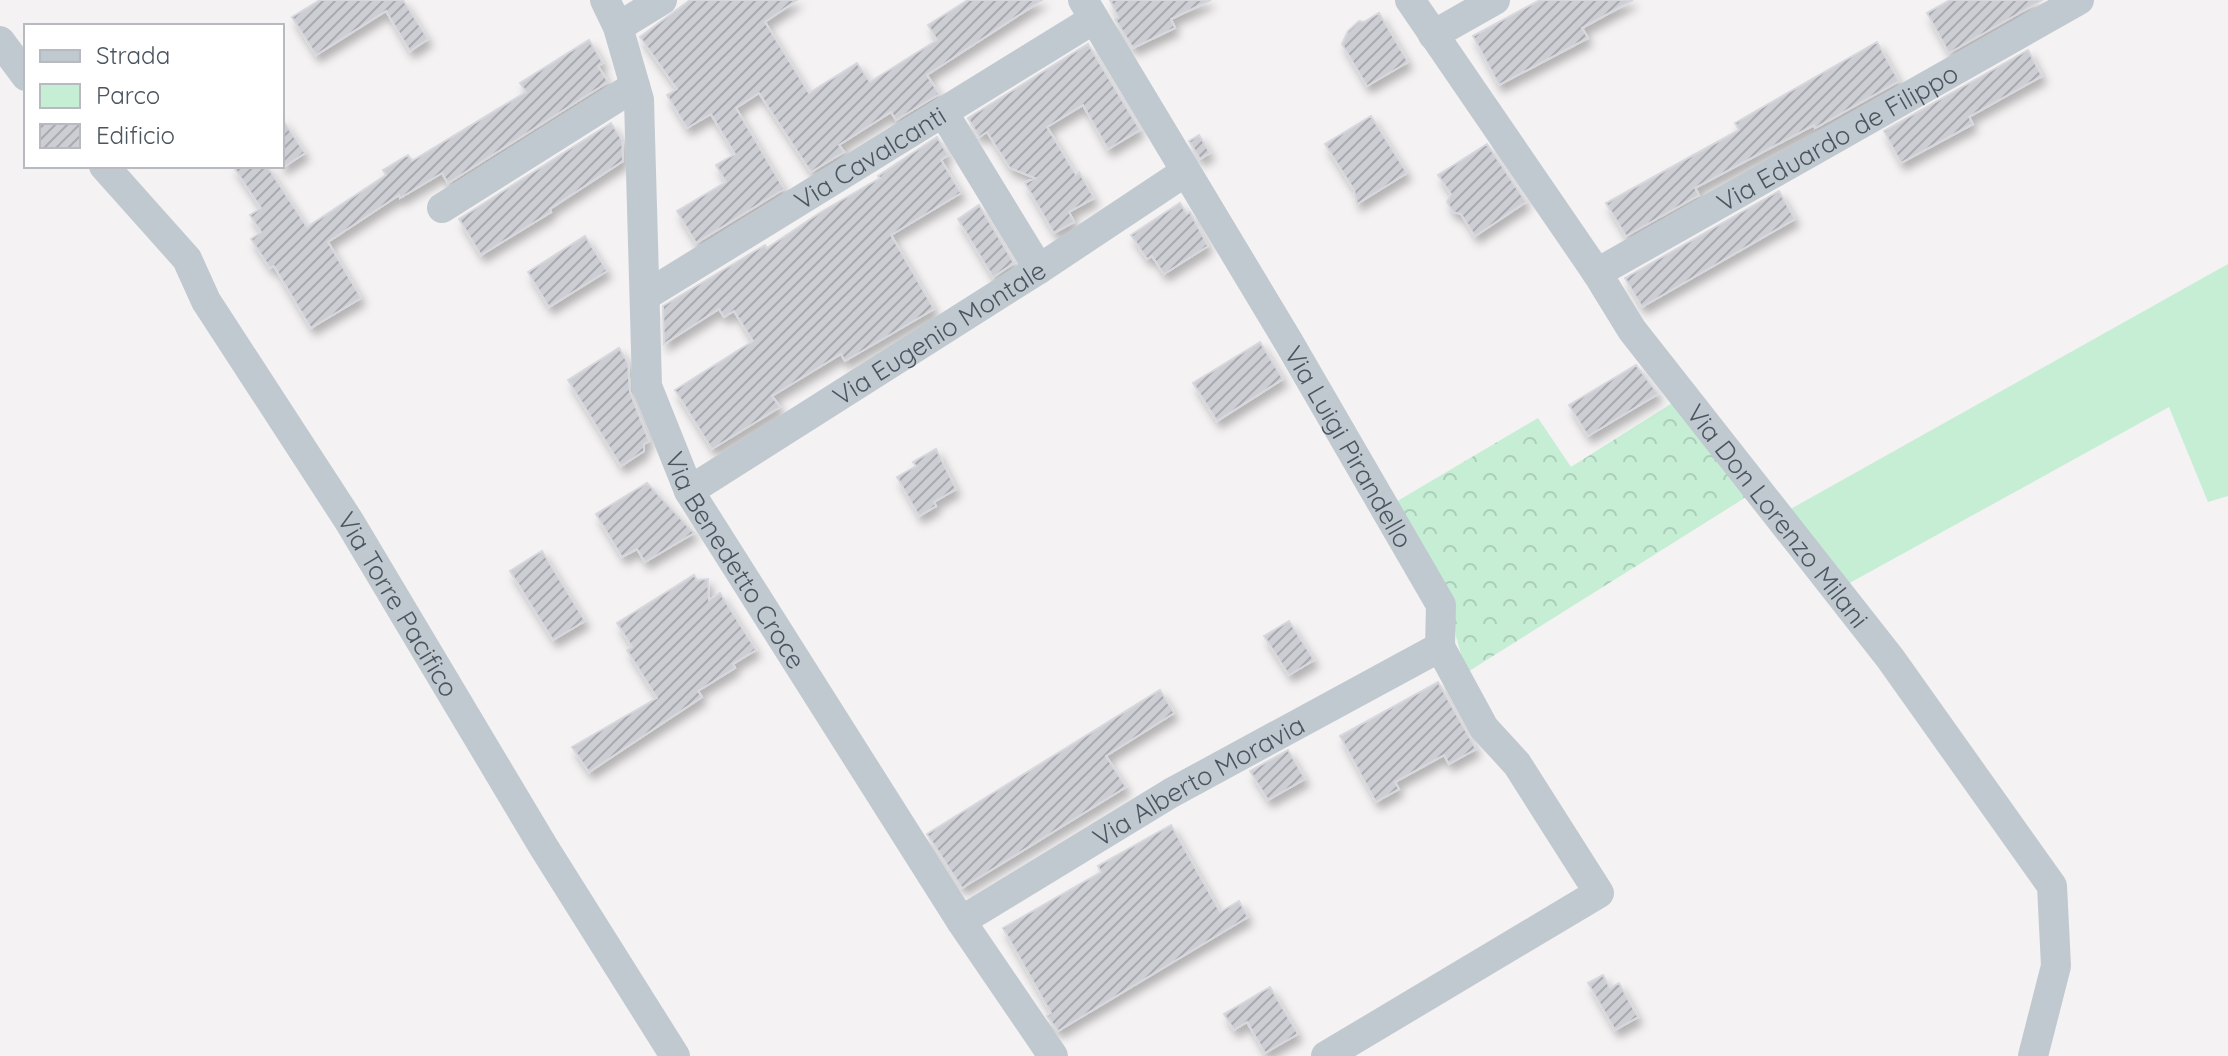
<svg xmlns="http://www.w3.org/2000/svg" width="2228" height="1056" font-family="Quicksand,sans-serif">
<defs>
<pattern id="forest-crowns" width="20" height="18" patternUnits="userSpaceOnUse" patternTransform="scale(2)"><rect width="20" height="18" fill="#c5eed5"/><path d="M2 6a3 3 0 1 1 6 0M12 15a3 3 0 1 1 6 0" fill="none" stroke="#abceb9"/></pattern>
<pattern id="building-hatch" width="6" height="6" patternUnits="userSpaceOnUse" patternTransform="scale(2)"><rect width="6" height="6" fill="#cdced4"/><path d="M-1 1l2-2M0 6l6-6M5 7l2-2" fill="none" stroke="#a8aaaf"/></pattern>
<filter id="shadow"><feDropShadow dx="4" dy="7" stdDeviation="4" flood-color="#0004"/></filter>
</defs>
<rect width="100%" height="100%" fill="#f4f2f2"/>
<!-- forest -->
<path fill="url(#forest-crowns)" d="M 1677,400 L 1751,494 L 1466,673 L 1456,636 L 1452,610 L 1389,506 L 1538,418 L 1571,467 Z"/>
<!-- park -->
<path fill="#c5eed5" d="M 2228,264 L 2228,496 L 2208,502 L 2169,407 L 1846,585 L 1787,511 Z"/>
<!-- building -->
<path fill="url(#building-hatch)" stroke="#d7d8dd" stroke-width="2" filter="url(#shadow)" d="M 320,0 L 403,0 L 428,39 L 410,51 L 386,11 L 316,55 L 292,17 Z
M 690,0 L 797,0 L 765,22 L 809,93 L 857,63 L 870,82 L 937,40 L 928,25 L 968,0 L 1042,0 L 927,75 L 939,94 L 896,120 L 891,112 L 839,145 L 844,152 L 811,172 L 759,93 L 736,108 L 784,189 L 696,243 L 677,211 L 726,182 L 716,165 L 735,154 L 711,114 L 687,128 L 667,95 L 677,89 L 640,37 Z
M 1110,0 L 1211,0 L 1171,19 L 1175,28 L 1133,48 L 1115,19 L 1118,17 Z
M 1540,0 L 1633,0 L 1582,28 L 1588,38 L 1499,85 L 1473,36 Z
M 1950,0 L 2042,0 L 1949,53 L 1927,13 Z
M 1379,13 L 1408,62 L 1367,86 L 1342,44 L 1348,31 L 1359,21 L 1364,22 Z
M 589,40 L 603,63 L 598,66 L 608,82 L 448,183 L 442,173 L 400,198 L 399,195 L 328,242 L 361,298 L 311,328 L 274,266 L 270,268 L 251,239 L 261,232 L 250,215 L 261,208 L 233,166 L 267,166 L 307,227 L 386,175 L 383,170 L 408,155 L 412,161 L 526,92 L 520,83 Z
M 1877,42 L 1899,81 L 1815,128 L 1814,125 L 1695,188 L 1699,195 L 1626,236 L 1606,203 L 1739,130 L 1735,123 Z
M 1088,44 L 1140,130 L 1108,149 L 1083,105 L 1047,127 L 1076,175 L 1079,172 L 1094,198 L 1069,212 L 1074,222 L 1054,233 L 1025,183 L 1035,178 L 1010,168 L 987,132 L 979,137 L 968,118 Z
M 2028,50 L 2042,76 L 1969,117 L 1973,124 L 1901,163 L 1884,131 Z
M 1371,116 L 1407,173 L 1357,204 L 1354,190 L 1325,144 Z
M 282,119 L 305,153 L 282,168 Z
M 611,123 L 622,140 L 623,161 L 550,209 L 551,212 L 481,255 L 459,219 Z
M 1199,135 L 1210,153 L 1200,159 L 1189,141 Z
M 937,137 L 948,155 L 941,160 L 961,193 L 891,235 L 934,309 L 845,361 L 841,354 L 772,396 L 780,407 L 712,449 L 675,390 L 753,341 L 734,311 L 724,317 L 719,309 L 664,344 L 663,306 L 765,245 L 767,248 L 821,212 L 880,178 L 878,176 Z
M 1487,144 L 1526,202 L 1475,236 L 1461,214 L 1453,212 L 1447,202 L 1451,194 L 1438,175 Z
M 1779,191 L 1795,219 L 1642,307 L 1625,278 Z
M 1180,203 L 1187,214 L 1190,212 L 1208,246 L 1164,274 L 1152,256 L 1147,259 L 1131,235 Z
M 979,205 L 1014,263 L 993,277 L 958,219 Z
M 585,236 L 607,271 L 549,307 L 528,272 Z
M 1260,342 L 1283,379 L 1217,421 L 1193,383 Z
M 619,348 L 628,363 L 630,392 L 649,441 L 644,444 L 644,451 L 621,466 L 568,380 Z
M 1636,365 L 1658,394 L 1588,436 L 1569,405 Z
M 936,449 L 956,489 L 934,502 L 936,506 L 919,516 L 897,477 L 916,466 L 913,462 Z
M 647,483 L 694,533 L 645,562 L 637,549 L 622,557 L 596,514 Z
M 542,551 L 585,621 L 553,640 L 510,571 Z
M 694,575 L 697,580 L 708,579 L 709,600 L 720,593 L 756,650 L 733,664 L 735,668 L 698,691 L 702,697 L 589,772 L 572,747 L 657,698 L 627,650 L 632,647 L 617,623 Z
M 1289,621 L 1314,660 L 1289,675 L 1264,636 Z
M 1438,682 L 1476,749 L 1449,764 L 1444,755 L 1395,782 L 1399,789 L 1376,802 L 1340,736 Z
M 1160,690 L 1174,713 L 1106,756 L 1126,787 L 962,888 L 927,834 Z
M 1288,750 L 1305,779 L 1268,800 L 1250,771 Z
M 1171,825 L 1220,912 L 1239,901 L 1248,917 L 1058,1031 L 1047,1016 L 1051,1013 L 1003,928 L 1101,872 L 1098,866 Z
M 1603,975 L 1610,988 L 1619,983 L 1638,1017 L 1615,1030 L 1588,983 Z
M 1270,987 L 1298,1034 L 1265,1053 L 1247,1022 L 1234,1030 L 1224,1014 Z"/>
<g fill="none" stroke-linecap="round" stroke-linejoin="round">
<!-- minor -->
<g stroke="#c1c9d0" stroke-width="30">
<path id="s1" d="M 605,0 L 618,27 L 639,100 L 647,386 L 689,491 L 961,921 L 1053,1056"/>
<path id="s2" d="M 1083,0 L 1288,341 L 1441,605 L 1440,647 L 1484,728 L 1517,764 L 1599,893 L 1326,1056"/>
<path id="s3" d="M 1410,0 L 1597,273 L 1632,330 L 1890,658 L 2052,886 L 2056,966 L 2033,1056"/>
<path d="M 618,27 L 662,0"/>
<path d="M 1433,35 L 1495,0"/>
<path d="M 0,41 L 26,76"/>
<path d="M 943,112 L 1039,269"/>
<path id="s4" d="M 104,166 L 187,259 L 206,301 L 349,521 L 543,846 L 675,1056"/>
<path d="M 442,208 L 635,86"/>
<path id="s5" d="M 1597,273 L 2079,0"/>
<path id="s6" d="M 645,296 L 1094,19"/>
<path id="s7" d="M 689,491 L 1039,269 L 1185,172"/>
<path id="s8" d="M 961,921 L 1171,793 L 1440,647"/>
</g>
</g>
<g text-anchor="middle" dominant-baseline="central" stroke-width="6" stroke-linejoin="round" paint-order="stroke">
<!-- street labels -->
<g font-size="26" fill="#4b555f" stroke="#fff">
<text stroke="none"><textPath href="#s5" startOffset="276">Via Eduardo de Filippo</textPath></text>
<text stroke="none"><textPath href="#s6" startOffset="264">Via Cavalcanti</textPath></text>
<text stroke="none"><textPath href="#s7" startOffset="296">Via Eugenio Montale</textPath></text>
<text stroke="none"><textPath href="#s2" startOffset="520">Via Luigi Pirandello</textPath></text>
<text stroke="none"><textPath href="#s3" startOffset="634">Via Don Lorenzo Milani</textPath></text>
<text stroke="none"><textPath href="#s1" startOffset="588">Via Benedetto Croce</textPath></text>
<text stroke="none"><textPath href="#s4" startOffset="530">Via Torre Pacifico</textPath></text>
<text stroke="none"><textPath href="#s8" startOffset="276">Via Alberto Moravia</textPath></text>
</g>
</g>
<!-- legend -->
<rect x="24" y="24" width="260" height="144" fill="#ffffff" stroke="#b7bbbf" stroke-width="2"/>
<rect x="40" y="50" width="40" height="12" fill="#c1c9d0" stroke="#b7bbbf" stroke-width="2"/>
<text x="96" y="64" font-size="24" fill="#4b555f">Strada</text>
<rect x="40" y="84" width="40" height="24" fill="#c5eed5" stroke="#b7bbbf" stroke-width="2"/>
<text x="96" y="104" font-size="24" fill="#4b555f">Parco</text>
<rect x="40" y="124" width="40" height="24" fill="url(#building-hatch)" stroke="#b7bbbf" stroke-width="2"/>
<text x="96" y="144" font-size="24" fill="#4b555f">Edificio</text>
</svg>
